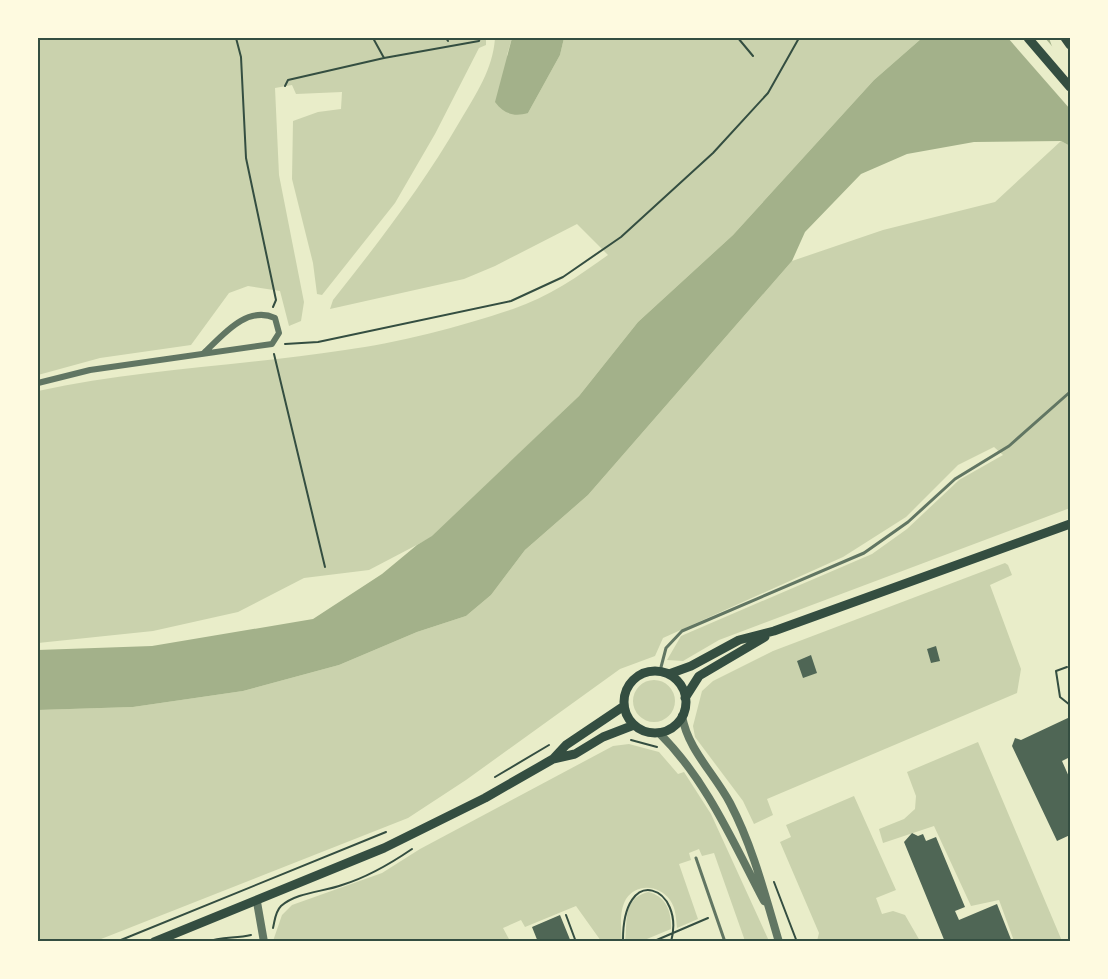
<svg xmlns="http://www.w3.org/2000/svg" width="1108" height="979" font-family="'IBM Plex Sans',sans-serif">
<rect width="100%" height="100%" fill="#e9edc9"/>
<!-- green -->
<path fill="#cad2ad" d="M 38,38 L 486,38 L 486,45 L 479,48 L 435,134 L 395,203 L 322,295 L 317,294 L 313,263 L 292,179 L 293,121 L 318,112 L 341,109 L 342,92 L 296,94 L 292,85 L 275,88 L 279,175 L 304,302 L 301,321 L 289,326 L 280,291 L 248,286 L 229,293 L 191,345 L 100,358 L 38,375 Z
M 495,38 L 512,38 L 507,55 L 528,113 L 560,55 L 564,38 L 922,38 L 874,80 L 733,235 L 638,322 L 579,396 L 432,537 L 369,570 L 304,578 L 238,612 L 153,631 L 38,643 L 38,391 C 139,369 242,366 345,350 C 398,343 463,326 513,309 C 548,297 579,276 608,255 L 577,224 L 495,266 L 464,279 L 330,309 L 333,300 C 379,242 423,185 460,121 C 476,94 493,69 495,38 Z
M 1061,141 L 1070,146 L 1070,508 L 719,640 L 683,661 L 667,660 L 681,636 L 872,554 L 907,529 L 959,480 L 1003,455 L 994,447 L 958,465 L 906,517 L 843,557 L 663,638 L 655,656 L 620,669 L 466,780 L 408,818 L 96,941 L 38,941 L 38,710 L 133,707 L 243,691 L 339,665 L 417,632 L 466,616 L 491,595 L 525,550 L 588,495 L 792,261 L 883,230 L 995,202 Z
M 1005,563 L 1008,565 L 1012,575 L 990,585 L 1021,669 L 1017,693 L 767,799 L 773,815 L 754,824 L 743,801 L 695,737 L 693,726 L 702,691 L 713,681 L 773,651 Z
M633 701a21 21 0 1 1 42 0a21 21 0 1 1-42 0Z
M 978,742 L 1062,941 L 1014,941 L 999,900 L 971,906 L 934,826 L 883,843 L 879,829 L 904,819 L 915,809 L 916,796 L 907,772 Z
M 629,744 L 659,752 L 678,774 L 684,772 L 711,814 L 769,941 L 745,941 L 714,853 L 702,856 L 699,849 L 689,853 L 691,860 L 679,864 L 698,919 L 677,928 C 676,919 676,908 670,900 C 659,885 637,883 626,899 C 619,911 621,928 622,941 L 601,941 L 576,906 L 525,927 L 521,920 L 503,928 L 510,941 L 273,941 L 282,915 L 292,905 L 382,873 L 420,849 L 613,746 Z
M 854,796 L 896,890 L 876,898 L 882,914 L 893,911 L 905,915 L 920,941 L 817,941 L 819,933 L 780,842 L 791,837 L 786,825 Z
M 648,892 C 666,896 672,912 671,929 L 642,941 L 625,942 C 628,920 622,899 648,892 Z"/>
<!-- water -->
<path fill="#a3b18a" d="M 512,38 L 564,38 L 560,55 L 528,113 C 514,117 504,114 495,102 Z
M 922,38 L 1049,38 L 1064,80 L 1070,86 L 1070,146 L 1061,141 L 974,142 L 907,154 L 861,174 L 805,232 L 792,261 L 588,495 L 525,550 L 491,595 L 466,616 L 417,632 L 339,665 L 243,691 L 133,707 L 38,710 L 38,650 L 152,646 L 313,619 L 382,574 L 417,545 L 432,536 L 579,396 L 638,322 L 733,235 L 874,80 Z"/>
<!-- pier -->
<path fill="#e9edc9" d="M 1008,38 L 1045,38 L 1057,52 L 1070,82 L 1070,109 Z"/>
<!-- building -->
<path fill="#4f6655" d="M 936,646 L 940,661 L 931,663 L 927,649 Z
M 811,655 L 817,673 L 803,678 L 797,661 Z
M 1070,717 L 1070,757 L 1062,761 L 1070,779 L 1070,835 L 1057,841 L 1012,746 L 1015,738 L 1021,740 Z
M 912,833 L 918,836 L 923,834 L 926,841 L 936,837 L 965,907 L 955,911 L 959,920 L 997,904 L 1012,942 L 945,942 L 904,842 Z
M 560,915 L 571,942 L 538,942 L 532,927 Z"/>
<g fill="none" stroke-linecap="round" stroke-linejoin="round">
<!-- path -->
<path stroke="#344e41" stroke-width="2" d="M 236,38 L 241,57 L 246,158 L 276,300 L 273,307
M 373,38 L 384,58
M 446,38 L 448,41
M 738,38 L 753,56
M 285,86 L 288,80 L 384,58 L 479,41 L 480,38
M 285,344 L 318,342 L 511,301 L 563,277 L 621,237 L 713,153 L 768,93 L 799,38
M 274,354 L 325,567
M 1067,667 L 1056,671 L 1060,697 L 1070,705
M 631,740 L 657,747
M 495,777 L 549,745
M 774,882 L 797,942
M 566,915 L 576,942
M 273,928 C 275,920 275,912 281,906 C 297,892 323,892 342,885 C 368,877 390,864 412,849
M 116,942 L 386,832
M 207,942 C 221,936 236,939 251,935
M 623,942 C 622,860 686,887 671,942
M 652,942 L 708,918"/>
<!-- service -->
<path stroke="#617663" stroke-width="3" d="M 660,671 L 666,648 L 682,631 L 864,553 L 908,522 L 955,479 L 1009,446 L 1070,392
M 696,858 L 725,942"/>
<!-- minor -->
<path stroke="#617663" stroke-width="6" d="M 38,383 L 90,370 L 272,344 L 279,333 L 275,318 C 247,305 223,335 204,353"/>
<!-- tertiary -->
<path stroke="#617663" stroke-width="8" d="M 682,716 C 688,750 714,773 730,803 C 753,847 765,895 779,942
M 659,733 C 706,779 733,842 764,901
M 257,902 L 264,942"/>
<!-- secondary -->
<path stroke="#344e41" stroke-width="9" d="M 1028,38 L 1070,87
M 1065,38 L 1070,45
M624 702a31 31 0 1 1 62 0a31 31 0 1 1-62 0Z
M 669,674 L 691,666 L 739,640 L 774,631 L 1070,524
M 685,698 L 699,676 L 765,637
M 553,759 L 566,745 L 624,706
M 154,942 L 384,848 L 485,798 L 553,759 L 575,754 L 603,737 L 634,725"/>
</g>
<!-- border -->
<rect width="1108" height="979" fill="none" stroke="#fefae0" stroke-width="78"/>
<rect x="39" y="39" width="1030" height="901" fill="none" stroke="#344e41" stroke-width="2"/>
</svg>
